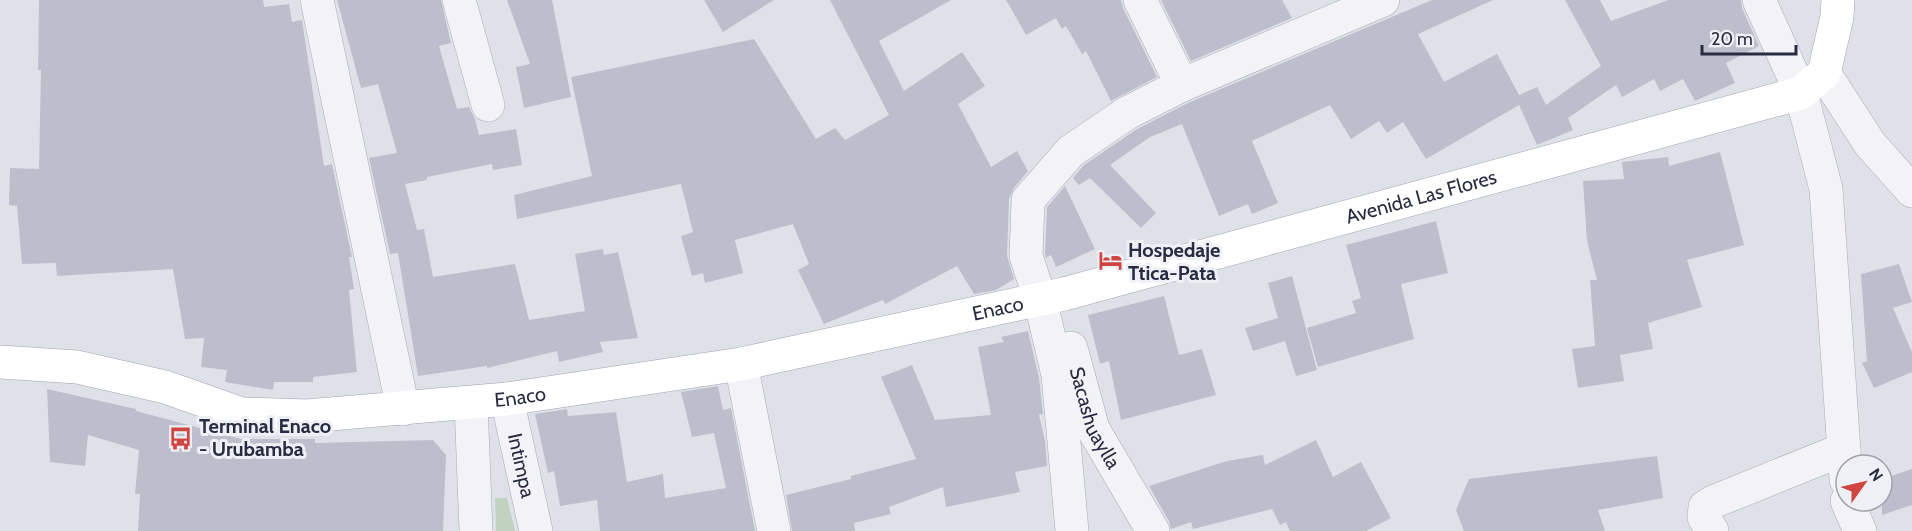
<svg xmlns="http://www.w3.org/2000/svg" width="1912" height="531" font-family="Cabin,sans-serif">
<rect width="100%" height="100%" fill="#dfe1e8"/>
<!-- green -->
<path fill="#c1d2c0" d="M 495,498 L 507,498 L 515,531 L 496,531 Z"/>
<!-- building -->
<path fill="#bcbfcb" d="M 39,0 L 263,0 L 264,7 L 289,4 L 292,22 L 302,20 L 324,166 L 332,164 L 352,257 L 349,257 L 354,289 L 349,290 L 357,372 L 313,377 L 313,382 L 274,382 L 273,390 L 225,382 L 227,370 L 201,367 L 204,338 L 185,339 L 173,269 L 57,276 L 56,263 L 22,264 L 17,206 L 9,205 L 10,168 L 39,169 L 41,70 L 38,70 Z
M 337,0 L 441,0 L 451,43 L 439,46 L 457,109 L 469,107 L 475,119 L 479,135 L 516,129 L 522,165 L 493,170 L 492,164 L 427,177 L 427,180 L 405,184 L 417,230 L 424,229 L 433,277 L 515,264 L 529,320 L 585,311 L 575,254 L 603,249 L 604,255 L 618,252 L 638,338 L 600,342 L 603,352 L 559,362 L 557,351 L 487,368 L 487,366 L 418,376 L 398,253 L 390,254 L 369,158 L 397,153 L 378,84 L 361,88 Z
M 507,0 L 552,0 L 571,97 L 524,108 L 516,67 L 530,64 Z
M 704,0 L 774,0 L 723,32 Z
M 830,0 L 951,0 L 879,41 L 904,91 L 962,52 L 985,86 L 958,104 L 991,167 L 1017,151 L 1028,171 L 1014,188 L 1009,199 L 1007,256 L 1014,279 L 996,290 L 974,294 L 957,266 L 885,304 L 883,300 L 824,324 L 798,270 L 809,264 L 793,224 L 735,240 L 743,273 L 705,283 L 703,273 L 692,276 L 681,236 L 693,232 L 681,184 L 517,219 L 514,195 L 592,176 L 571,77 L 754,39 L 816,139 L 835,128 L 845,140 L 889,115 Z
M 1006,0 L 1121,0 L 1123,8 L 1157,77 L 1111,101 L 1086,51 L 1082,54 L 1066,26 L 1062,29 L 1056,18 L 1026,35 Z
M 1161,0 L 1282,0 L 1292,18 L 1191,61 Z
M 1432,0 L 1493,0 L 1418,34 L 1444,82 L 1497,54 L 1519,95 L 1537,87 L 1546,105 L 1601,66 L 1565,0 L 1600,0 L 1611,21 L 1668,0 L 1741,0 L 1742,8 L 1759,46 L 1726,63 L 1735,83 L 1695,101 L 1683,79 L 1660,91 L 1654,79 L 1622,97 L 1616,85 L 1568,118 L 1573,130 L 1537,145 L 1519,105 L 1426,159 L 1403,122 L 1387,133 L 1379,121 L 1351,139 L 1330,105 L 1252,141 L 1278,203 L 1252,214 L 1248,204 L 1219,216 L 1182,124 L 1150,137 L 1110,165 L 1156,213 L 1141,228 L 1090,178 L 1079,185 L 1073,178 L 1084,165 L 1137,129 L 1190,102 Z
M 1720,152 L 1744,245 L 1687,260 L 1702,307 L 1648,323 L 1653,349 L 1620,355 L 1624,381 L 1578,388 L 1572,349 L 1595,346 L 1590,280 L 1597,280 L 1587,241 L 1583,181 L 1624,179 L 1622,162 L 1668,157 L 1669,166 Z
M 1065,186 L 1095,249 L 1056,267 L 1051,255 L 1046,258 L 1045,253 L 1047,207 Z
M 1436,221 L 1448,273 L 1401,284 L 1414,339 L 1318,367 L 1307,328 L 1356,313 L 1352,301 L 1361,298 L 1346,245 Z
M 1899,264 L 1912,302 L 1893,308 L 1912,352 L 1912,372 L 1874,388 L 1862,363 L 1867,361 L 1861,274 Z
M 1292,276 L 1317,370 L 1296,376 L 1285,341 L 1253,351 L 1245,328 L 1278,318 L 1268,283 Z
M 1164,296 L 1179,355 L 1202,349 L 1216,395 L 1121,420 L 1109,361 L 1100,364 L 1088,315 Z
M 1028,331 L 1039,378 L 1043,414 L 1039,415 L 1045,441 L 1047,466 L 1015,472 L 1020,492 L 946,507 L 943,487 L 889,507 L 891,514 L 854,523 L 855,531 L 792,531 L 786,495 L 851,479 L 851,476 L 916,459 L 881,377 L 912,365 L 935,420 L 991,415 L 978,347 L 1004,342 L 1001,337 Z
M 718,386 L 723,410 L 731,408 L 755,531 L 600,531 L 597,500 L 560,506 L 554,471 L 548,473 L 535,414 L 567,409 L 568,416 L 616,412 L 627,482 L 663,474 L 665,498 L 726,488 L 714,433 L 692,437 L 681,392 Z
M 47,389 L 136,409 L 136,411 L 241,439 L 315,439 L 315,443 L 433,440 L 446,455 L 443,531 L 138,531 L 140,494 L 135,494 L 139,450 L 88,435 L 85,466 L 50,462 Z
M 1316,440 L 1333,477 L 1361,462 L 1391,518 L 1366,531 L 1290,531 L 1286,522 L 1280,525 L 1272,509 L 1193,529 L 1191,522 L 1171,529 L 1169,521 L 1149,486 L 1227,461 L 1263,455 L 1265,465 Z
M 1657,456 L 1663,498 L 1598,510 L 1605,531 L 1464,531 L 1456,510 L 1469,479 Z
M 1912,469 L 1912,505 L 1882,515 L 1882,479 Z"/>
<g fill="none" stroke-linecap="round" stroke-linejoin="round">
<defs>
<g id="minor">
<path d="M 317,0 L 403,409"/>
<path d="M 459,0 L 488,105"/>
<path d="M 1140,0 L 1182,85"/>
<path d="M 1759,0 L 1801,93 L 1826,189 L 1846,480"/>
<path d="M 1824,73 L 1870,144 L 1912,191"/>
<path id="s1" d="M 1071,348 L 1093,429 L 1153,531"/>
<path d="M 741,364 L 774,531"/>
<path id="s2" d="M 507,399 L 536,531"/>
<path d="M 471,403 L 476,531"/>
<path d="M 1847,501 L 1860,531"/>
<path d="M 1072,531 L 1058,375 L 1040,299 L 1026,256 L 1028,200 L 1071,151 L 1127,113 L 1182,85 L 1383,0"/>
<path d="M 1712,531 L 1704,517 L 1705,507 L 1713,502 L 1844,449"/>
</g>
<g id="major">
<path id="s3" d="M 0,362 L 77,367 L 165,387 L 242,414 L 307,416 L 507,399 L 741,364 L 1064,294 L 1801,93 L 1824,73 L 1837,17 L 1838,0"/>
</g>
</defs>
<!-- minor casing -->
<use href="#minor" stroke="#a8abb6" stroke-width="34"/>
<!-- major casing -->
<use href="#major" stroke="#9ea3b4" stroke-width="34"/>
<!-- minor -->
<use href="#minor" stroke="#f2f2f7" stroke-width="33"/>
<!-- major -->
<use href="#major" stroke="#fff" stroke-width="33"/>
</g>
<!-- icons -->
<defs>
<symbol id="hotel-bare" viewBox="-9 -9 18 18"><path d="M-6-4.5h1.5V1H6V5H4.5V3h-9V5H-6ZM-4 0a1.8 1.8 0 1 1 3.6 0ZM.5 0V-2.5h3Q6-2.5 6 0Z" fill="#d04541" stroke="#eef0f6" stroke-width="2.5" paint-order="stroke"/></symbol>
<symbol id="bus-bare" viewBox="-9 -9 18 18"><path d="M-5-6H5V4H4V6H2V4H-2V6H-4V4H-5ZM-3.5-4V0h7V-4ZM-3.5 1.2v1.5H-2V1.2ZM2 1.2v1.5H3.5V1.2Z" fill="#d04541" stroke="#eef0f6" stroke-width="2.5" paint-order="stroke"/></symbol>
</defs>
<g fill-rule="evenodd">
<use href="#hotel-bare" x="1094" y="244" width="33" height="33"/>
<use href="#bus-bare" x="164" y="422" width="33" height="33"/>
</g>
<g text-anchor="middle" dominant-baseline="central" stroke-width="6" stroke-linejoin="round" paint-order="stroke">
<!-- street labels -->
<g font-size="20" fill="#282c40" stroke="#eef0f6">
<text stroke="none"><textPath href="#s3" startOffset="1452">Avenida Las Flores</textPath></text>
<text stroke="none"><textPath href="#s3" startOffset="1014">Enaco</textPath></text>
<text stroke="none"><textPath href="#s3" startOffset="528">Enaco</textPath></text>
<text stroke="none"><textPath href="#s1" startOffset="74">Sacashuaylla</textPath></text>
<text stroke="none"><textPath href="#s2" startOffset="68">Intimpa</textPath></text>
</g>
<!-- poi labels -->
<g font-size="20" font-weight="bold" fill="#282c40" stroke="#eef0f6" text-anchor="start">
<text x="1128" y="250">Hospedaje<tspan x="1128" dy="23">Ttica-Pata</tspan></text>
<text x="199" y="426">Terminal Enaco<tspan x="199" dy="23">- Urubamba</tspan></text>
</g>
</g>
<!-- north arrow -->
<g transform="translate(1864 483) rotate(56)"><circle r="28" fill="#eef0f6" stroke="#9fa2ad" stroke-width="1.5"/>
<path d="M0-4.5L10 22L0 15L-10 22Z" fill="#d04541"/>
<text y="-9" font-size="16" font-weight="bold" text-anchor="middle" fill="#282c40">N</text>
</g>
<!-- scale -->
<path d="M1702 45v9h94v-9" fill="none" stroke="#282c40" stroke-width="3"/>
<text x="1711" y="45" font-size="18" fill="#282c40" stroke="#eef0f6" stroke-width="4.5" paint-order="stroke">20 m</text>
</svg>
